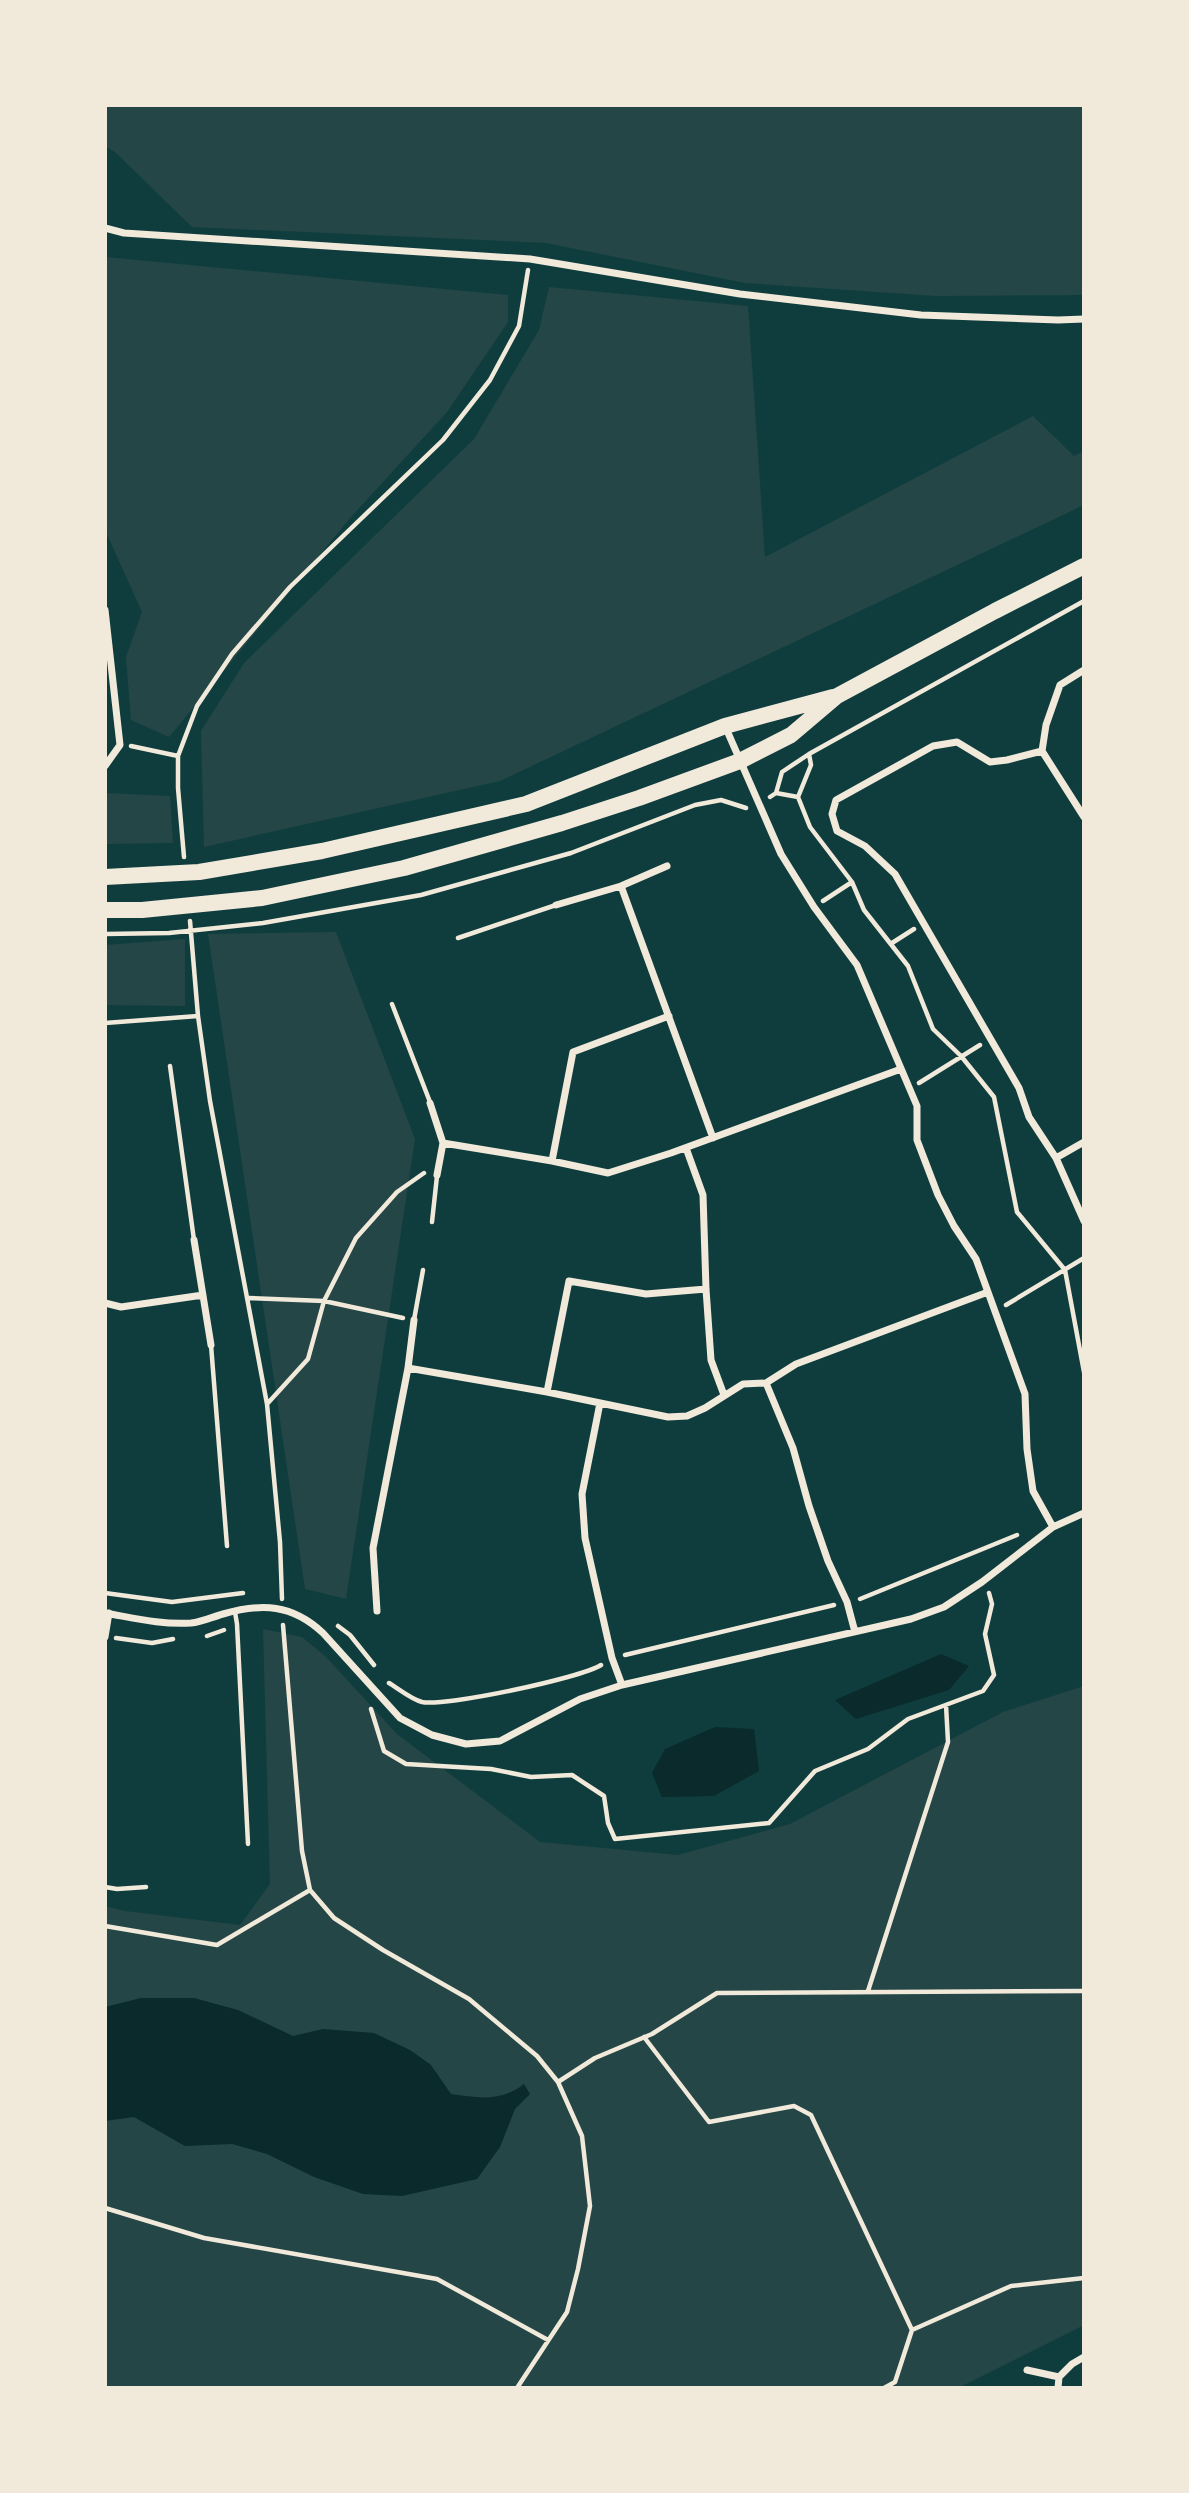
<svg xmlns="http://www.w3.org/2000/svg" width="1189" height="2493" font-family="Montserrat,sans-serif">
<rect width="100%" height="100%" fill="#0f3d3e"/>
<!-- green -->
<path fill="#244646" d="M 105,105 L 1084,105 L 1084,295 L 936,296 L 745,283 L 546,243 L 192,227 L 115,152 L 105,146 Z
M 105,257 L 508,295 L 508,322 L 447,412 L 351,517 L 169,737 L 131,720 L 126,657 L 142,612 L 105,530 Z
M 549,287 L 748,306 L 765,557 L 1033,416 L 1074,456 L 1084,451 L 1084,505 L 500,781 L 204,847 L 201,731 L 244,663 L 474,439 L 539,330 Z
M 105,793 L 170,796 L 173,843 L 105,844 Z
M 336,932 L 415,1139 L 346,1599 L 305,1589 L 208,934 Z
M 185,939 L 185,1006 L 105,1005 L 105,945 Z
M 263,1629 L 302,1637 L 326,1657 L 397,1734 L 540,1842 L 678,1855 L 790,1824 L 1003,1712 L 1084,1686 L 1084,2325 L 958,2388 L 105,2388 L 105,1906 L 125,1911 L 240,1925 L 270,1884 Z"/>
<!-- water -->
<path fill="#0a2a2b" d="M 941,1654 L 969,1666 L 949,1690 L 856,1719 L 835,1700 Z
M 715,1727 L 754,1729 L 759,1771 L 714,1796 L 662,1797 L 652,1773 L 665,1749 Z
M 141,1998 L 194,1998 L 238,2010 L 293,2036 L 323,2029 L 374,2033 L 410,2050 L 431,2065 L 451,2094 C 479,2098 501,2102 524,2084 L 530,2094 L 515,2109 L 500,2147 L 477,2179 L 402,2196 L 363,2194 L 314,2177 L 267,2154 L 232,2144 L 185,2146 L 134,2117 L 105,2121 L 105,2007 Z"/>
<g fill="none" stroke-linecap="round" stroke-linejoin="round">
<!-- path -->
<path stroke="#f1e9da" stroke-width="4.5" d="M 131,746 L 178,756
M 776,793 L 798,797 L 810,827 L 852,882 L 864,910 L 908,966 L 933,1029 L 961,1056 L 994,1097 L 1017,1212 L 1065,1270 L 1084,1372
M 770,797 L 776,793 L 782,772 L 809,754 L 1084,601
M 798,797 L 811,765 L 809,754
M 184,857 L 178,788 L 178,756 L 197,706 L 232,654 L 290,587 L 443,440 L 490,380 L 519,326 L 528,270
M 823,901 L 852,882
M 190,921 L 198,1016 L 210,1101 L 267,1404 L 280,1542 L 282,1599
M 105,934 L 169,933 L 263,923 L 421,895 L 571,853 L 695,805 L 721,800 L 746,808
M 892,943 L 914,929
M 105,1023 L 198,1016
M 919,1083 L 980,1045
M 249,1298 L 324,1301 L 403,1318
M 1006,1305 L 1084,1258
M 268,1403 L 308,1359 L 324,1301 L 356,1238 L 397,1192 L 424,1173
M 105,1593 L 172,1602 L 243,1593
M 860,1599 L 1017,1535
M 283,1625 L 302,1851 L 310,1890 L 334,1918 L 383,1950 L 469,1999 L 537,2056 L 558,2082 L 582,2136 L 590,2206 L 578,2269 L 567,2312 L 517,2388
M 338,1626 L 350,1635 L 374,1665
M 207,1636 L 224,1630
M 116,1638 L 152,1643 L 173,1639
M 625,1655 L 834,1605
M 389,1683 C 399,1689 411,1699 422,1702 C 444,1707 581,1678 601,1665
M 371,1709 L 384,1751 L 406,1764 L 491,1769 L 531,1777 L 572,1775 L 604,1796 L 608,1823 L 615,1839 L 769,1823 L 815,1771 L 868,1749 L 908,1719 L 983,1691 L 994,1675 L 985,1634 L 992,1604 L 989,1593
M 105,1926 L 217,1945 L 310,1890
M 868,1991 L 948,1742 L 946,1705
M 644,2037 L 709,2122 L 794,2106 L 811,2115 L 912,2330 L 895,2382 L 884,2388
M 558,2082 L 595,2058 L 652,2034 L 717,1993 L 1084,1991
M 105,2208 L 204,2238 L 437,2279 L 548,2340
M 912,2330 L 1011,2286 L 1084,2278"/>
<!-- service -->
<path stroke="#f1e9da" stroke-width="4.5" d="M 458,938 L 556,905
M 392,1004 L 430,1102
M 170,1066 L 194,1240
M 432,1222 L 437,1176
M 414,1320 L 423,1270
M 211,1345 L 227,1546
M 235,1612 L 237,1624 L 248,1844
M 105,1887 L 117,1889 L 146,1887"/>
<!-- minor -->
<path stroke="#f1e9da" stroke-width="7" d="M 105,228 L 124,233 L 530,259 L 740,294 L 921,315 L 1058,320 L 1084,319
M 105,610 L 120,745 L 105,766
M 725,726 L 781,854 L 814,907 L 857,965 L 917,1106 L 917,1140 L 938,1195 L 954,1226 L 976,1259 L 1025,1394 L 1027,1449 L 1033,1491 L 1053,1527
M 1042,751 L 1007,760 L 990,762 L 957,742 L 933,746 L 836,800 L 832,814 L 837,831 L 865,846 L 895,874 L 1019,1088 L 1029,1117 L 1056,1158 L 1084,1221
M 1042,751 L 1046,725 L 1060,685 L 1084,670
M 1042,751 L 1084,817
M 621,886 L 713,1138
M 556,905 L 621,886 L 667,866
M 430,1103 L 443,1143 L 552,1161 L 608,1173 L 671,1153 L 901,1069
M 686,1148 L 703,1195 L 706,1289 L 711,1360 L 724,1395
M 1056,1158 L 1084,1142
M 552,1161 L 573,1052 L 669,1016
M 437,1175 L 443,1143
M 194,1240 L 211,1345
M 105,1303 L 121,1307 L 203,1295
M 408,1368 L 547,1392 L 668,1417 L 687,1416 L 705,1408 L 743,1384 L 766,1383 L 796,1364 L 988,1292
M 766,1383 L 793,1448 L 809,1506 L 828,1561 L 847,1602 L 855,1632
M 547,1392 L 569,1281 L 646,1294 L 706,1289
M 600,1403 L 582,1494 L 585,1538 L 612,1658 L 622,1685
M 377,1611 L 373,1548 L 408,1368 L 414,1320
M 105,1613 C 134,1618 161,1625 191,1623 C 202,1622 212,1617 223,1614 C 262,1603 292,1604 323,1633 L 400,1718 L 432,1735 L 466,1744 L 500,1741 L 580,1699 L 622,1685 L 911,1619 L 944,1607 L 982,1582 L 1053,1527 L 1084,1513
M 105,1637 L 109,1613
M 1027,2370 L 1059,2377 L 1058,2388
M 1059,2377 L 1072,2364 L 1084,2357"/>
<!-- primary -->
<path stroke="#f1e9da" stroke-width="16" d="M 105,877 L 199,872 L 322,851 L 526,804 L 725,726 L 833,697
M 105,910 L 142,910 L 262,898 L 404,868 L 562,823 L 639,798 L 740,761 L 791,735 L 837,696 L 995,611 L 1084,566"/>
</g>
<!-- border -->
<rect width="1189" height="2493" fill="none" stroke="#f1e9da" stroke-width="214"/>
</svg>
